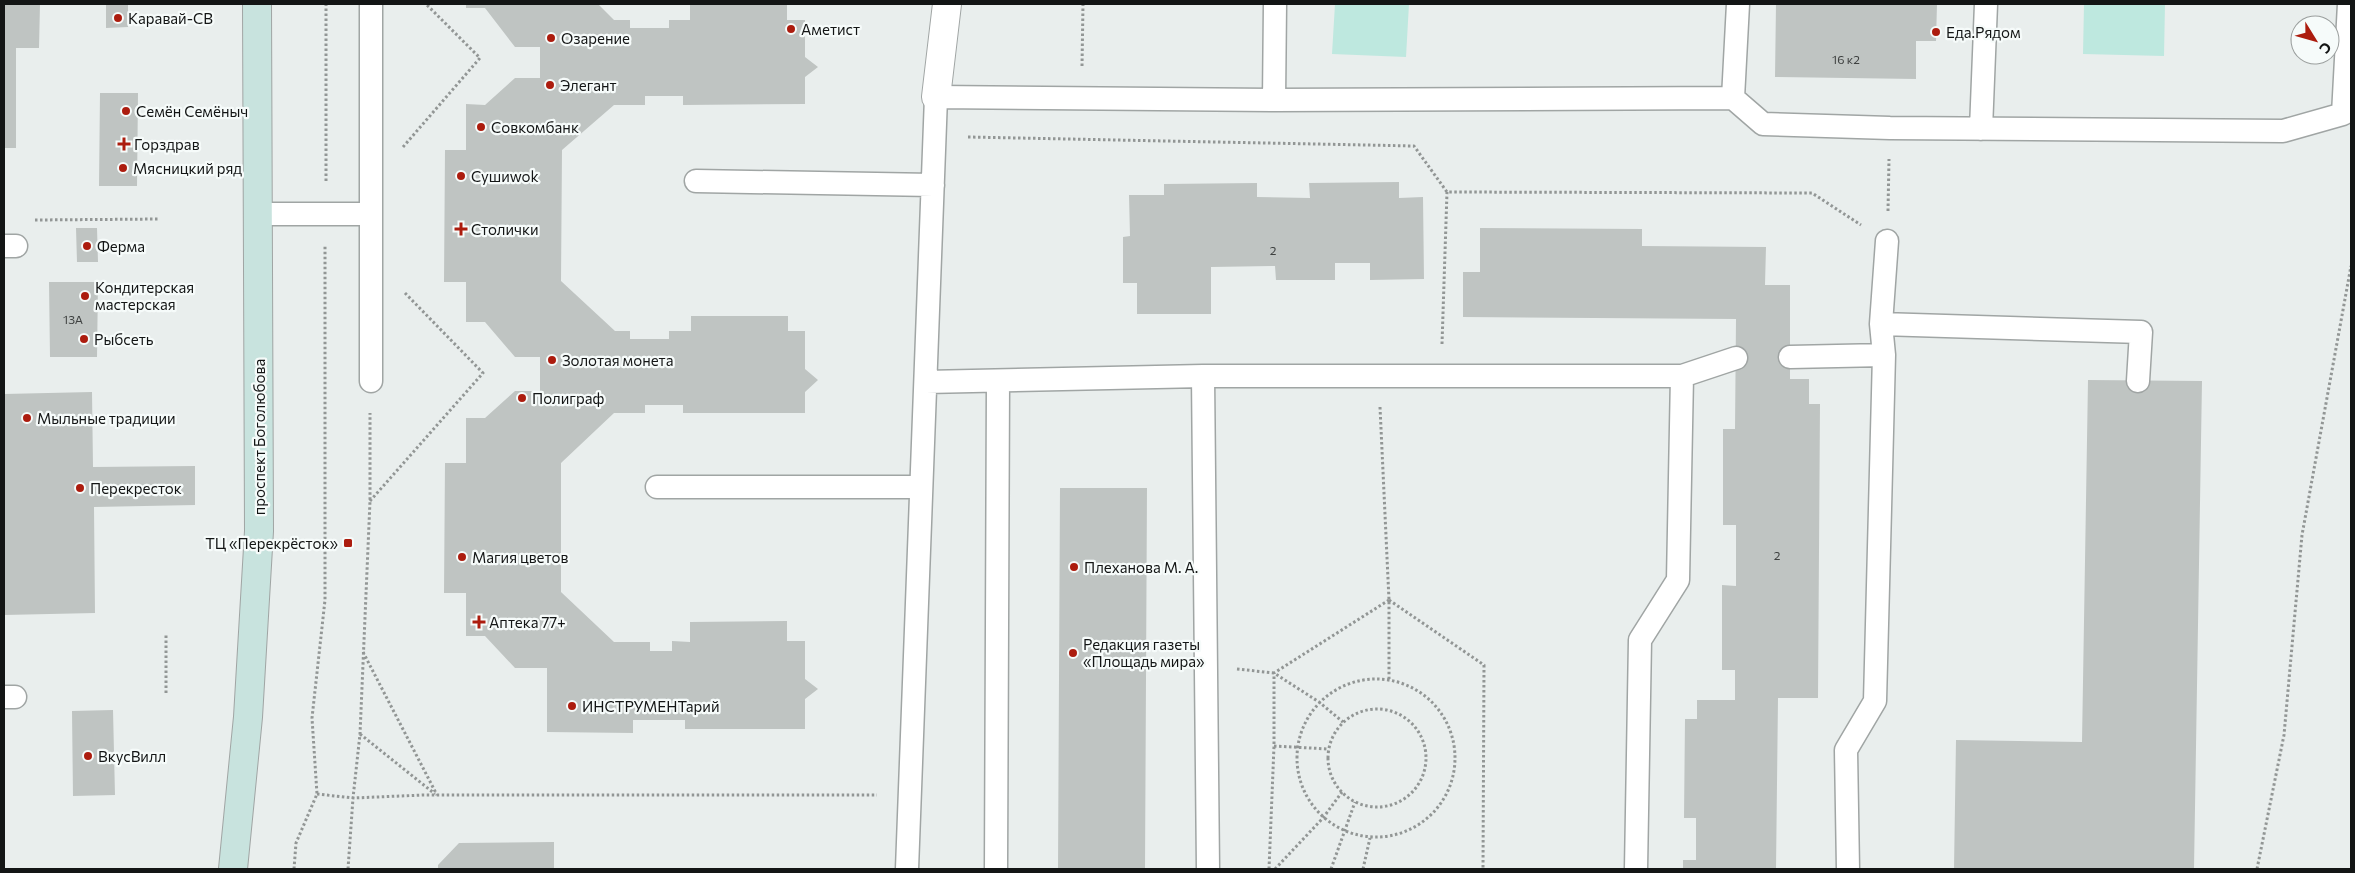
<svg xmlns="http://www.w3.org/2000/svg" width="2355" height="873" font-family="Commissioner,sans-serif">
<rect width="100%" height="100%" fill="#e9eeed"/>
<!-- green -->
<path fill="#bee8df" d="M 1335,4 L 1409,4 L 1406,57 L 1332,54 Z
M 2084,4 L 2165,4 L 2164,56 L 2083,54 Z"/>
<!-- building -->
<path fill="#bfc4c2" d="M 4,4 L 40,4 L 39,48 L 16,48 L 16,148 L 4,148 Z
M 106,4 L 128,4 L 128,27 L 106,28 Z
M 466,4 L 598,4 L 614,20 L 630,20 L 630,28 L 669,28 L 669,20 L 690,20 L 690,4 L 787,4 L 787,20 L 805,20 L 805,57 L 818,67 L 805,77 L 805,104 L 683,105 L 683,96 L 645,96 L 645,105 L 614,105 L 562,150 L 561,281 L 615,331 L 630,331 L 630,339 L 669,339 L 669,331 L 691,331 L 691,316 L 788,316 L 788,331 L 805,331 L 805,369 L 818,380 L 805,392 L 805,413 L 683,413 L 683,405 L 645,405 L 645,413 L 614,413 L 561,463 L 561,592 L 614,642 L 650,642 L 650,651 L 672,651 L 672,641 L 690,642 L 690,622 L 787,621 L 787,641 L 805,641 L 805,679 L 818,689 L 805,699 L 805,729 L 685,729 L 685,720 L 633,720 L 633,733 L 547,732 L 547,668 L 515,668 L 485,636 L 466,636 L 466,593 L 444,593 L 445,463 L 466,463 L 466,418 L 485,418 L 515,391 L 540,391 L 540,357 L 515,357 L 485,322 L 466,322 L 466,282 L 444,282 L 445,150 L 466,150 L 466,104 L 485,105 L 515,78 L 540,78 L 540,47 L 515,47 L 485,8 L 466,8 Z
M 1776,4 L 1937,4 L 1936,41 L 1916,41 L 1916,79 L 1775,77 Z
M 100,93 L 138,93 L 137,186 L 99,186 Z
M 1399,182 L 1399,198 L 1423,197 L 1424,279 L 1370,280 L 1370,263 L 1335,263 L 1335,280 L 1276,280 L 1275,266 L 1211,267 L 1211,314 L 1137,314 L 1137,283 L 1123,283 L 1123,237 L 1130,236 L 1129,195 L 1164,195 L 1164,184 L 1257,183 L 1257,197 L 1310,198 L 1309,183 Z
M 76,228 L 97,228 L 98,262 L 77,262 Z
M 1480,228 L 1642,229 L 1642,246 L 1766,247 L 1765,285 L 1790,285 L 1790,379 L 1809,379 L 1809,404 L 1820,404 L 1818,698 L 1778,698 L 1776,869 L 1683,869 L 1683,860 L 1696,860 L 1696,818 L 1684,818 L 1685,719 L 1697,719 L 1697,700 L 1735,700 L 1735,670 L 1722,670 L 1722,585 L 1736,586 L 1736,525 L 1723,525 L 1723,429 L 1735,429 L 1736,319 L 1463,317 L 1463,272 L 1480,272 Z
M 49,282 L 98,282 L 97,357 L 50,357 Z
M 2088,380 L 2202,381 L 2194,869 L 1954,869 L 1956,740 L 2082,742 Z
M 92,392 L 93,467 L 195,466 L 195,505 L 94,507 L 95,613 L 4,615 L 4,394 Z
M 1060,488 L 1147,488 L 1145,869 L 1058,869 Z
M 113,710 L 115,795 L 73,796 L 72,711 Z
M 554,842 L 554,869 L 438,869 L 438,865 L 459,843 Z"/>
<g fill="none" stroke-linecap="round" stroke-linejoin="round">
<defs>
<path id="lane" d="M 1733,98 L 1738,4
M 1274,100 L 1275,4
M 1981,129 L 1986,4
M 696,181 L 933,185
M 258,214 L 371,214
M 4,246 L 16,246
M 1881,324 L 2141,332 L 2138,381
M 1790,357 L 1884,355
M 1203,376 L 1208,869
M 371,381 L 371,4
M 926,382 L 1203,376 L 1682,376 L 1736,358
M 657,487 L 921,487
M 4,697 L 15,697
M 907,869 L 936,97 L 1274,100 L 1733,98 L 1763,124 L 1890,128 L 2283,131 L 2343,114 L 2349,4
M 996,869 L 998,381
M 1636,869 L 1640,640 L 1678,580 L 1682,376
M 1848,869 L 1846,750 L 1875,701 L 1884,355 L 1881,324 L 1887,241"/>
<path id="street" d="M 936,97 L 947,4"/>
<path id="secondary" d="M 233,869 L 248,717 L 259,531 L 257,4"/>
</defs>
<!-- lane casing -->
<use href="#lane" stroke="#a0a5a4" stroke-width="25"/>
<!-- street casing -->
<use href="#street" stroke="#a0a5a4" stroke-width="30"/>
<!-- secondary casing -->
<use href="#secondary" stroke="#a0a5a4" stroke-width="30"/>
<!-- path -->
<path stroke="#929695" stroke-width="3" stroke-dasharray="2.5 2.5" stroke-linecap="butt" d="M 1082,66 L 1083,4
M 968,137 L 1414,146 L 1447,192 L 1812,193 L 1861,225
M 403,147 L 480,58 L 426,4
M 326,181 L 326,4
M 1888,211 L 1889,159
M 35,220 L 160,219
M 1442,344 L 1447,192
M 1380,407 L 1389,600 L 1389,679
M 370,501 L 483,373 L 404,292
M 1389,600 L 1484,665 L 1483,869
M 363,652 L 437,795
M 1237,669 L 1274,673 L 1319,702 L 1343,722
M1297 758a79 79 0 1 1 158 0a79 79 0 1 1-158 0Z
M 166,693 L 166,634
M1328 758a49 49 0 1 1 98 0a49 49 0 1 1-98 0Z
M 360,734 L 435,794
M 1274,746 L 1328,749
M 317,794 L 353,798 L 424,795 L 877,795
M 294,869 L 296,843 L 317,794 L 312,718 L 325,600 L 325,245
M 348,869 L 353,798 L 360,734 L 370,501 L 370,413
M 1269,869 L 1274,746 L 1274,673 L 1389,600
M 1275,869 L 1323,818 L 1342,792
M 1331,869 L 1355,802
M 1363,869 L 1370,838
M 2257,869 L 2284,735 L 2302,535 L 2351,266"/>
<!-- lane -->
<use href="#lane" stroke="#fff" stroke-width="22"/>
<!-- street -->
<use href="#street" stroke="#fff" stroke-width="28"/>
<!-- secondary -->
<use href="#secondary" stroke="#c8e3de" stroke-width="28"/>
</g>
<!-- markers -->
<g fill="#ac1c0e" stroke="#f6fbfa" stroke-width="2">
<circle cx="118" cy="18" r="5"/>
<circle cx="791" cy="29" r="5"/>
<circle cx="1936" cy="32" r="5"/>
<circle cx="551" cy="38" r="5"/>
<circle cx="550" cy="85" r="5"/>
<circle cx="126" cy="111" r="5"/>
<circle cx="481" cy="127" r="5"/>
<path d="M121.5 136.5h5v5h5v5h-5v5h-5v-5h-5v-5h5z"/>
<circle cx="123" cy="168" r="5"/>
<circle cx="461" cy="176" r="5"/>
<path d="M458.5 221.5h5v5h5v5h-5v5h-5v-5h-5v-5h5z"/>
<circle cx="87" cy="246" r="5"/>
<circle cx="85" cy="296" r="5"/>
<circle cx="84" cy="339" r="5"/>
<circle cx="552" cy="360" r="5"/>
<circle cx="522" cy="398" r="5"/>
<circle cx="27" cy="418" r="5"/>
<circle cx="80" cy="488" r="5"/>
<rect x="343" y="538" width="10" height="10" rx="2.5"/>
<circle cx="462" cy="557" r="5"/>
<circle cx="1074" cy="567" r="5"/>
<path d="M476.5 614.5h5v5h5v5h-5v5h-5v-5h-5v-5h5z"/>
<circle cx="1073" cy="653" r="5"/>
<circle cx="572" cy="706" r="5"/>
<circle cx="88" cy="756" r="5"/>
</g>
<g text-anchor="middle" dominant-baseline="central" stroke-width="4.5" stroke-linejoin="round" paint-order="stroke">
<!-- number labels -->
<g font-size="12" fill="#3e4140">
<text x="1846" y="59">16 к2</text>
<text x="1273" y="250">2</text>
<text x="73" y="319">13А</text>
<text x="1777" y="555">2</text>
</g>
<!-- poi labels -->
<g font-size="15" fill="#131515" stroke="#f6fbfa" text-anchor="start">
<text x="128" y="18">Каравай-СВ</text>
<text x="801" y="29">Аметист</text>
<text x="1946" y="32">Еда.Рядом</text>
<text x="561" y="38">Озарение</text>
<text x="560" y="85">Элегант</text>
<text x="136" y="111">Семён Семёныч</text>
<text x="491" y="127">Совкомбанк</text>
<text x="134" y="144">Горздрав</text>
<text x="133" y="168">Мясницкий ряд</text>
<text x="471" y="176">Сушиwok</text>
<text x="471" y="229">Столички</text>
<text x="97" y="246">Ферма</text>
<text x="95" y="287">Кондитерская<tspan x="95" dy="17">мастерская</tspan></text>
<text x="94" y="339">Рыбсеть</text>
<text x="562" y="360">Золотая монета</text>
<text x="532" y="398">Полиграф</text>
<text x="37" y="418">Мыльные традиции</text>
<text x="90" y="488">Перекресток</text>
<text x="338" y="543" text-anchor="end">ТЦ «Перекрёсток»</text>
<text x="472" y="557">Магия цветов</text>
<text x="1084" y="567">Плеханова М. А.</text>
<text x="489" y="622">Аптека 77+</text>
<text x="1083" y="644">Редакция газеты<tspan x="1083" dy="17">«Площадь мира»</tspan></text>
<text x="582" y="706">ИНСТРУМЕНТарий</text>
<text x="98" y="756">ВкусВилл</text>
</g>
<!-- street labels -->
<g font-size="15" fill="#131515" stroke="#f6fbfa">
<text transform="translate(259 437) rotate(-90)">проспект Боголюбова</text>
</g>
</g>
<!-- border -->
<rect width="2355" height="873" fill="none" stroke="#131515" stroke-width="10"/>
<!-- north arrow -->
<g transform="translate(2315 40) rotate(127)"><circle r="24" fill="#f6fbfa" stroke="#9b9f9e"/>
<path d="M0-4L9 19L0 12L-9 19Z" fill="#ac1c0e"/>
<text y="-8" font-size="14" font-weight="bold" text-anchor="middle" fill="#131515">С</text>
</g>
</svg>
